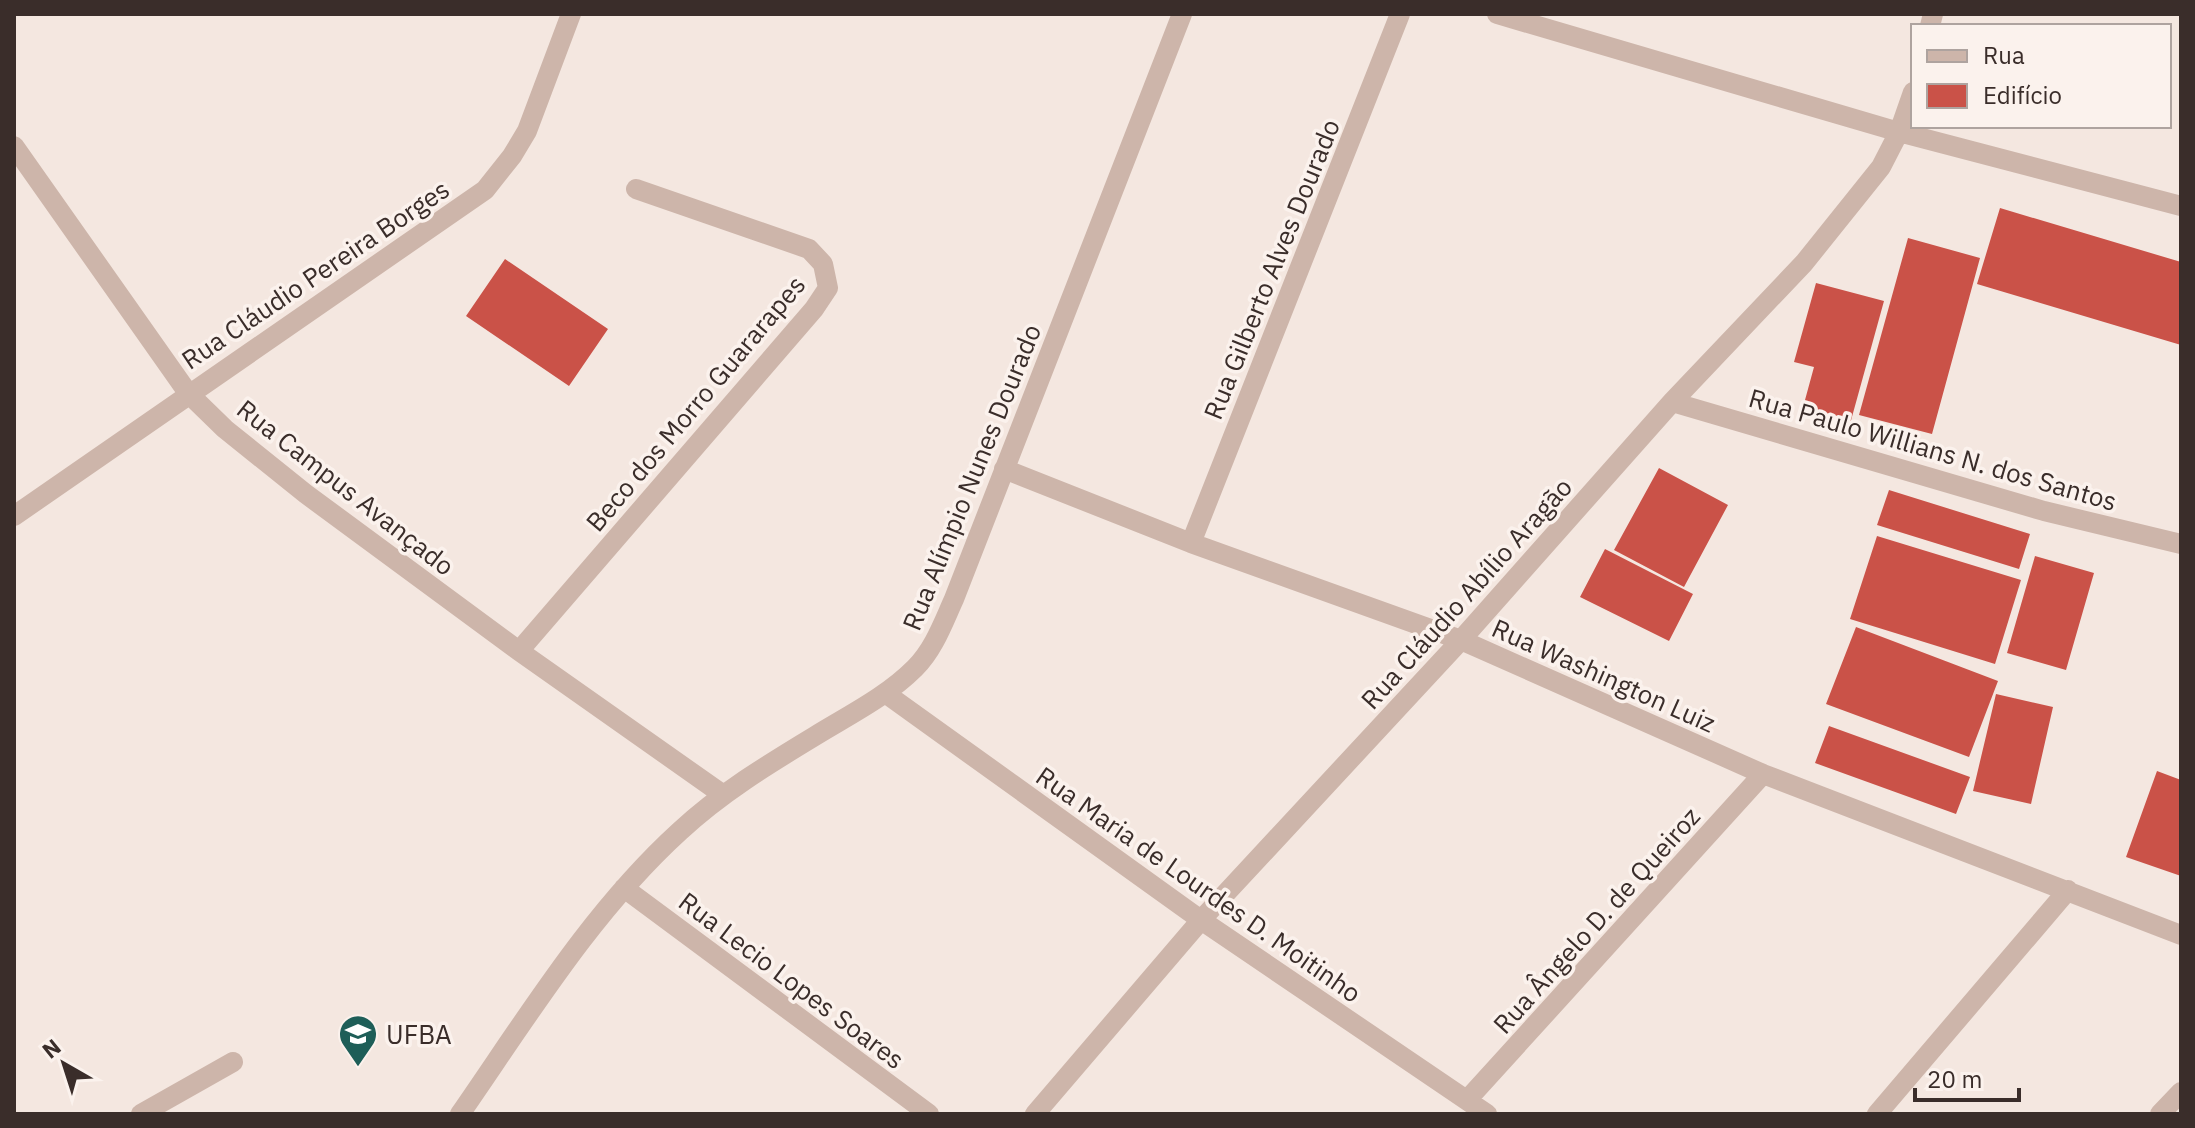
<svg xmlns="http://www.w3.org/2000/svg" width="2195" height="1128" font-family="'IBM Plex Sans',sans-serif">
<rect width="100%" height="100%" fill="#f4e7e0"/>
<!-- building -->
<path fill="#ca5248" d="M 2000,208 L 2181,262 L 2181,345 L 1977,284 Z
M 1908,238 L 1980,258 L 1932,434 L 1859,415 Z
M 505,259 L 608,329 L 569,386 L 466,316 Z
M 1816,283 L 1884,301 L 1850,424 L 1802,411 L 1814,367 L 1794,362 Z
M 1659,468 L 1728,505 L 1684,587 L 1614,550 Z
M 1889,490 L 2030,534 L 2019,569 L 1877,525 Z
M 1877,536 L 2021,580 L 1995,664 L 1850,619 Z
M 1605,549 L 1693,594 L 1669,641 L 1580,597 Z
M 2035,556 L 2094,573 L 2066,670 L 2007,653 Z
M 1856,627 L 1998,681 L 1969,757 L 1826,704 Z
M 1996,694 L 2053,707 L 2031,804 L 1973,791 Z
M 1829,726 L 1970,777 L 1956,814 L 1815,763 Z
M 2157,771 L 2181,780 L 2181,876 L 2126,857 Z"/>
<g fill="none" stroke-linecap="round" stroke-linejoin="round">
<!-- minor -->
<path stroke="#cdb5aa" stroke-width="20" d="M 1497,14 L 1899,132 L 2181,206
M 1930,26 L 1933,14
M 14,146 L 188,393 L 225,429 L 306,494 L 519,651 L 722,794
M 1672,402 L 2044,511 L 2181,544
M 1004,469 L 1191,543 L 1461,640 L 1763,774 L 2181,935
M 14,516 L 485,190 L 512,156 L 527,131 L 571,14
M 1191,543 L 1400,14
M 519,651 L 814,309 L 828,288 L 823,264 L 809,249 L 636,189
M 885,693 L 1201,920 L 1487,1114
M 624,888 L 929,1114
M 1467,1100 L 1763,774
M 141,1114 L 233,1062
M 460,1114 C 528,1016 592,911 680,831 C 721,793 767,765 815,736 C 849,715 886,697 915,668 C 934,649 943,623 954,599 L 1182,14
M 1035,1114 L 1201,920 L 1461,640 L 1672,402 L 1804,263 L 1881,167 L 1899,132 L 1913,92
M 1877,1114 L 2068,890
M 2160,1114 L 2181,1092"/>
</g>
<!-- icons -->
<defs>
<symbol id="school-pin" viewBox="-11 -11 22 30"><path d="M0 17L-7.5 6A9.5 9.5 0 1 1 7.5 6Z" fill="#1e5e58" stroke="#fbf2ed"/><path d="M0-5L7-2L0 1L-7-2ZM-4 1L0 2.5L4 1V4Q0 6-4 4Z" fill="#fff"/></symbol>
</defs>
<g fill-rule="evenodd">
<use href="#school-pin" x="336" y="1012" width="44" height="60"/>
</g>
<g text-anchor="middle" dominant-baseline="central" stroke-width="7" stroke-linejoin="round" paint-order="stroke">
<!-- street labels -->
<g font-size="26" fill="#3a2d2a" stroke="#fbf2ed">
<text transform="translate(1271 269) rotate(-68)">Rua Gilberto Alves Dourado</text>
<text transform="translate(315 274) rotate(-34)">Rua Cláudio Pereira Borges</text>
<text transform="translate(695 403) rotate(-50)">Beco dos Morro Guararapes</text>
<text transform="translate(1933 449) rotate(16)">Rua Paulo Willians N. dos Santos</text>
<text transform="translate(971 477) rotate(-68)">Rua Alímpio Nunes Dourado</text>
<text transform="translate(346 487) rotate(38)">Rua Campus Avançado</text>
<text transform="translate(1466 593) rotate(-48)">Rua Cláudio Abílio Aragão</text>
<text transform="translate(1604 675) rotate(24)">Rua Washington Luiz</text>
<text transform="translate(1199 884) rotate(35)">Rua Maria de Lourdes D. Moitinho</text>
<text transform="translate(1596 920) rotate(-48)">Rua Ângelo D. de Queiroz</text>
<text transform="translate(792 980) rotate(37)">Rua Lecio Lopes Soares</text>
</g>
<!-- poi labels -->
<g font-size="26" fill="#3a2d2a" stroke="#fbf2ed" text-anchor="start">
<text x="386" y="1034">UFBA</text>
</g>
</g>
<!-- border -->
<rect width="2195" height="1128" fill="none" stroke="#3a2d2a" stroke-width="32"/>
<!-- legend -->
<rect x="1911" y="24" width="260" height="104" fill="#fbf2ed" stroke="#aea39f" stroke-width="2"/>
<rect x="1927" y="50" width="40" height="12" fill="#cdb5aa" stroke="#aea39f" stroke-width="2"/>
<text x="1983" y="64" font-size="24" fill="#3a2d2a">Rua</text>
<rect x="1927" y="84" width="40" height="24" fill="#ca5248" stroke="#aea39f" stroke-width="2"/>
<text x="1983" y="104" font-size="24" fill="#3a2d2a">Edifício</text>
<!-- north arrow -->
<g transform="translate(64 1064) rotate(321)" stroke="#fbf2ed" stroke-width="6" paint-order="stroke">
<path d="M0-6L14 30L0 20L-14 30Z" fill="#3a2d2a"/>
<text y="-12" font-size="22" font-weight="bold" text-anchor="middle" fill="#3a2d2a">N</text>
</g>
<!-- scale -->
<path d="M1915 1088v12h104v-12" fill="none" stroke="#3a2d2a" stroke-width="4"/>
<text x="1927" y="1088" font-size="24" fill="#3a2d2a" stroke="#fbf2ed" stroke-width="6" paint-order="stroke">20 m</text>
</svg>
